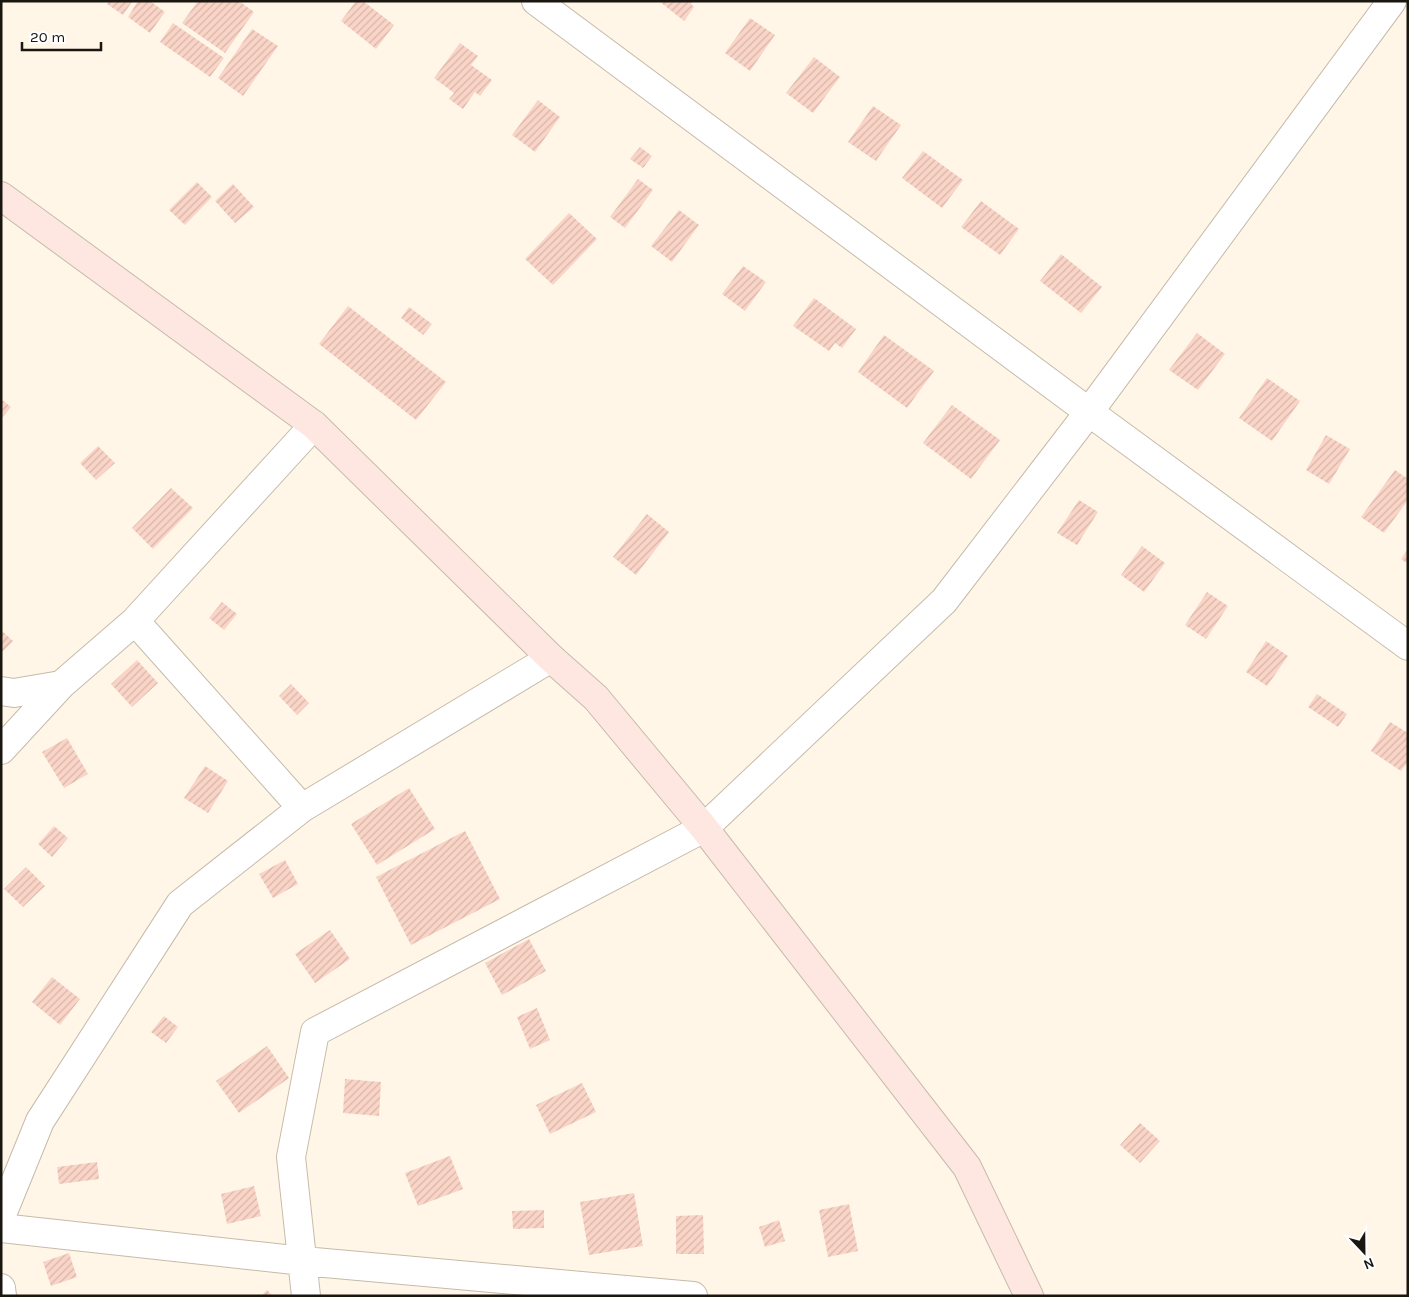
<svg xmlns="http://www.w3.org/2000/svg" width="1409" height="1297" font-family="Karla,sans-serif">
<defs>
<pattern id="building-hatch" width="6" height="6" patternUnits="userSpaceOnUse" patternTransform="scale(1.25)"><rect width="6" height="6" fill="#fad5c7"/><path d="M-1 1l2-2M0 6l6-6M5 7l2-2" fill="none" stroke="#d6b6aa"/></pattern>
</defs>
<rect width="100%" height="100%" fill="#fff6e8"/>
<!-- building -->
<path fill="url(#building-hatch)" d="M 109,1 L 130,1 L 132,2 L 123,15 L 107,4 Z
M 138,1 L 150,1 L 165,12 L 150,33 L 128,17 Z
M 198,1 L 239,1 L 254,12 L 225,53 L 182,23 Z
M 356,1 L 363,1 L 394,25 L 376,49 L 341,21 Z
M 659,1 L 693,1 L 691,4 L 694,7 L 684,21 Z
M 750,18 L 775,35 L 750,71 L 725,53 Z
M 173,23 L 224,58 L 210,77 L 160,42 Z
M 252,29 L 278,46 L 243,96 L 218,78 Z
M 460,43 L 478,56 L 471,65 L 492,80 L 480,96 L 475,92 L 463,109 L 449,99 L 454,93 L 434,78 Z
M 814,57 L 840,77 L 813,113 L 786,93 Z
M 538,100 L 560,117 L 535,152 L 512,135 Z
M 873,106 L 901,125 L 876,161 L 848,142 Z
M 640,147 L 652,156 L 643,168 L 630,159 Z
M 923,151 L 963,180 L 942,208 L 902,178 Z
M 638,179 L 653,190 L 625,228 L 610,217 Z
M 197,182 L 212,197 L 185,225 L 169,210 Z
M 233,184 L 254,207 L 235,223 L 215,201 Z
M 981,201 L 1019,229 L 1000,255 L 961,227 Z
M 679,210 L 699,225 L 672,262 L 651,246 Z
M 569,213 L 597,239 L 553,285 L 525,259 Z
M 1061,254 L 1102,287 L 1081,313 L 1040,281 Z
M 743,266 L 766,282 L 745,311 L 722,294 Z
M 814,298 L 856,329 L 842,348 L 835,343 L 829,351 L 793,326 Z
M 348,306 L 446,382 L 416,420 L 319,344 Z
M 409,307 L 432,324 L 423,335 L 401,318 Z
M 1197,333 L 1225,354 L 1198,390 L 1169,370 Z
M 884,335 L 934,371 L 907,408 L 858,372 Z
M 1267,378 L 1300,401 L 1272,441 L 1239,418 Z
M 1,399 L 11,407 L 1,419 Z
M 952,405 L 1000,440 L 971,479 L 923,443 Z
M 1326,435 L 1350,449 L 1329,484 L 1306,470 Z
M 98,446 L 115,463 L 96,480 L 80,463 Z
M 1395,470 L 1408,479 L 1408,500 L 1384,533 L 1361,517 Z
M 171,488 L 193,508 L 153,549 L 132,528 Z
M 1079,500 L 1098,512 L 1077,545 L 1057,533 Z
M 647,514 L 669,532 L 636,575 L 613,557 Z
M 1142,546 L 1165,563 L 1144,592 L 1121,575 Z
M 1408,549 L 1408,564 L 1401,559 Z
M 1207,592 L 1228,606 L 1206,639 L 1185,625 Z
M 222,602 L 237,614 L 224,630 L 209,618 Z
M 1,630 L 13,641 L 1,653 Z
M 1266,641 L 1288,656 L 1267,686 L 1246,672 Z
M 137,660 L 158,683 L 132,707 L 111,684 Z
M 291,684 L 309,703 L 297,715 L 279,696 Z
M 1317,694 L 1347,714 L 1338,727 L 1308,707 Z
M 1390,722 L 1408,733 L 1408,762 L 1401,771 L 1371,751 Z
M 67,738 L 88,774 L 64,788 L 42,752 Z
M 205,766 L 228,781 L 208,813 L 184,798 Z
M 409,788 L 435,829 L 377,865 L 351,824 Z
M 54,826 L 68,838 L 52,857 L 38,844 Z
M 465,831 L 500,899 L 411,945 L 376,877 Z
M 285,860 L 298,884 L 273,898 L 259,874 Z
M 26,867 L 45,886 L 23,907 L 4,889 Z
M 330,930 L 350,959 L 315,983 L 295,954 Z
M 529,939 L 546,971 L 502,995 L 485,963 Z
M 52,977 L 80,999 L 60,1025 L 32,1002 Z
M 537,1008 L 550,1040 L 530,1049 L 517,1017 Z
M 164,1016 L 178,1027 L 166,1043 L 151,1032 Z
M 267,1046 L 289,1078 L 239,1113 L 216,1081 Z
M 345,1079 L 381,1082 L 379,1116 L 343,1113 Z
M 582,1083 L 596,1112 L 550,1134 L 536,1105 Z
M 1140,1123 L 1160,1141 L 1140,1163 L 1120,1145 Z
M 450,1156 L 463,1189 L 418,1206 L 405,1173 Z
M 97,1162 L 99,1179 L 59,1184 L 57,1167 Z
M 254,1186 L 261,1216 L 227,1224 L 221,1194 Z
M 634,1193 L 643,1246 L 589,1255 L 580,1202 Z
M 849,1204 L 858,1251 L 828,1257 L 819,1210 Z
M 544,1210 L 544,1228 L 513,1229 L 512,1211 Z
M 703,1215 L 704,1254 L 676,1254 L 676,1216 Z
M 779,1220 L 785,1241 L 765,1247 L 759,1227 Z
M 69,1253 L 77,1277 L 51,1286 L 43,1262 Z
M 267,1290 L 273,1296 L 261,1296 Z"/>
<g fill="none" stroke-linecap="round" stroke-linejoin="round">
<defs>
<path id="street" d="M 536,1 L 1089,412 L 1408,646
M 135,621 L 302,808
M 1,691 L 14,693 L 61,685
M 1,750 L 61,685 L 135,621 L 314,425
M 1,1217 L 40,1121 L 180,904 L 302,808 L 551,658
M 1,1228 L 303,1261 L 693,1296
M 1,1288 L 2,1296
M 306,1296 L 291,1157 L 315,1032 L 704,828 L 944,601 L 1089,412 L 1392,1"/>
<path id="secondary" d="M 1,196 L 314,425 L 551,658 L 596,698 L 704,828 L 967,1167 L 1029,1296"/>
</defs>
<!-- street casing -->
<use href="#street" stroke="#c6bbaa" stroke-width="30"/>
<!-- secondary casing -->
<use href="#secondary" stroke="#c6bbaa" stroke-width="30"/>
<!-- street -->
<use href="#street" stroke="#fff" stroke-width="28"/>
<!-- secondary -->
<use href="#secondary" stroke="#fee7e1" stroke-width="28"/>
</g>
<!-- border -->
<rect width="1409" height="1297" fill="none" stroke="#1a1610" stroke-width="5"/>
<!-- north arrow -->
<g transform="translate(1364 1252) rotate(158)" stroke="#ffffff" stroke-width="4" paint-order="stroke">
<path d="M0-4L9 19L0 12L-9 19Z" fill="#1a1610"/>
<text y="-8" font-size="14" font-weight="bold" text-anchor="middle" fill="#1a1610">N</text>
</g>
<!-- scale -->
<path d="M22 42v8h79v-8" fill="none" stroke="#1a1610" stroke-width="2.5"/>
<text x="30" y="42" font-size="15" fill="#1a1610" stroke="#ffffff" stroke-width="4" paint-order="stroke">20 m</text>
</svg>
